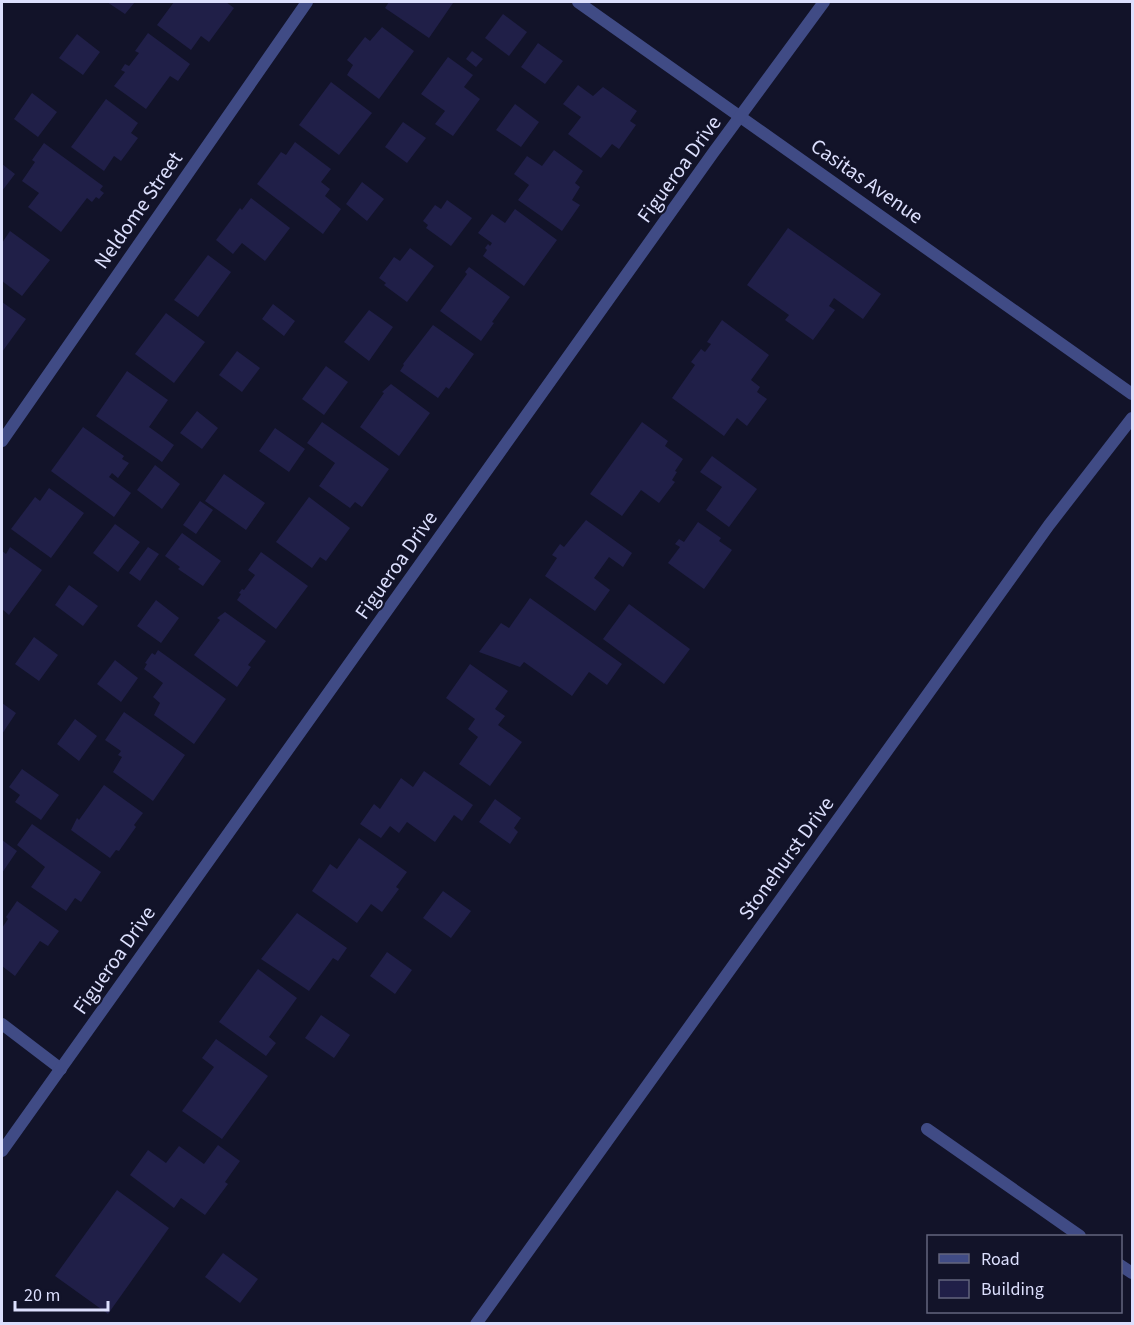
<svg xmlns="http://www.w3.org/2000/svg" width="1134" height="1325" font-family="'Source Sans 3',sans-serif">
<rect width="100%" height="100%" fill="#121329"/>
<!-- building -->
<path fill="#201f48" d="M 107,2 L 135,2 L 125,14 Z
M 174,2 L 226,2 L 234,8 L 209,42 L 201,36 L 191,50 L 157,25 Z
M 389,2 L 451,2 L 453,3 L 429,38 L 385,8 Z
M 503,14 L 527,32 L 509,56 L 485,38 Z
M 382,27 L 414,51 L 379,99 L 347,75 L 353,65 L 347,60 L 365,37 L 370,41 Z
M 148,33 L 190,64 L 178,81 L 170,76 L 146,109 L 114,86 L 125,72 L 121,70 L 125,64 L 129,66 L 139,53 L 135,51 Z
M 77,34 L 100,52 L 83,75 L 59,58 Z
M 538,43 L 563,61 L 545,84 L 521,67 Z
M 472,51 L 483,59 L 476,67 L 466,59 Z
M 448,57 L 473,75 L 464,87 L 480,99 L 453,136 L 435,124 L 445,111 L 421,94 Z
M 331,82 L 372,113 L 339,155 L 299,125 Z
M 578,85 L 593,96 L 603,87 L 637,111 L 630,121 L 636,125 L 619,149 L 612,144 L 601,158 L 568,134 L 581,117 L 563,104 Z
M 32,93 L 57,112 L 38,137 L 14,119 Z
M 106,99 L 138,123 L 131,133 L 138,138 L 121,161 L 114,156 L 104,171 L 71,147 Z
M 515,104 L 539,122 L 521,147 L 496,130 Z
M 403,122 L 426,138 L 407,163 L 385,147 Z
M 295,142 L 331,169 L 321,182 L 330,189 L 325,196 L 341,209 L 323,234 L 257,184 L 281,152 L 286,155 Z
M 44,143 L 103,186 L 100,190 L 104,193 L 99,199 L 96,197 L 92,202 L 87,198 L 61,232 L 28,207 L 39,193 L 22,181 L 35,162 L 32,160 Z
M 554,150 L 583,171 L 575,183 L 580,187 L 572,200 L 580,205 L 562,231 L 518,200 L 529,185 L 514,174 L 527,156 L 542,166 Z
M 2,164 L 15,174 L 2,191 Z
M 362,182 L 384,199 L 367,221 L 346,204 Z
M 251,198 L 290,228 L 265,261 L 242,243 L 233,254 L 216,240 L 240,208 L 242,210 Z
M 447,200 L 472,218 L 451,246 L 426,228 L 428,225 L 423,221 L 435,205 L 441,209 Z
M 515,209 L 557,240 L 524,286 L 483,256 L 487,250 L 485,248 L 488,244 L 490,246 L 492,243 L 478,233 L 492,214 L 505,223 Z
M 788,228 L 881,294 L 863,319 L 834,298 L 829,306 L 835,310 L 813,340 L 785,320 L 789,315 L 747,285 Z
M 10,231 L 50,260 L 22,296 L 2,281 L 2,243 Z
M 410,248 L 434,266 L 407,302 L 384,285 L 386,283 L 379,278 L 394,257 L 400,261 Z
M 208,255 L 231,272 L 198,317 L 174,300 Z
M 469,267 L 510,297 L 492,322 L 494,323 L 481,341 L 440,311 L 467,274 L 465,272 Z
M 2,302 L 26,319 L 2,352 Z
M 273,304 L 295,321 L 284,336 L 262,319 Z
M 369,310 L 393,327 L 369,361 L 344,342 Z
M 166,313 L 205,342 L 174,383 L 135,354 Z
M 722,320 L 769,355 L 751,380 L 760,387 L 757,392 L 767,399 L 747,426 L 737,418 L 724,436 L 672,398 L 695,365 L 691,362 L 701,349 L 705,352 L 711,344 L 707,342 Z
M 433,325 L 474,354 L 449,389 L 446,387 L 438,398 L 400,371 L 404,365 L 403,364 Z
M 237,351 L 260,368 L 242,392 L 219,375 Z
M 326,366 L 348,382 L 324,415 L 302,399 Z
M 127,371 L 168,400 L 149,427 L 174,445 L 162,462 L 96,416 Z
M 391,384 L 430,413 L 399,456 L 360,427 L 384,393 L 382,392 Z
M 197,411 L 218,428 L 202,449 L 180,433 Z
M 322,422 L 389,469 L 362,507 L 355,502 L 350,508 L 319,486 L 335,463 L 307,443 Z
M 642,422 L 668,441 L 665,446 L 683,459 L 675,471 L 677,472 L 672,480 L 675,482 L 659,503 L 641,490 L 622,516 L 590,494 Z
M 83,427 L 124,456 L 122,459 L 129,463 L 118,478 L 112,473 L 109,477 L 131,493 L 114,517 L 51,471 Z
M 275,428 L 305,449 L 289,472 L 259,451 Z
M 712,456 L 757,489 L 729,527 L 706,510 L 722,487 L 700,472 Z
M 155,465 L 180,484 L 162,509 L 137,490 Z
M 224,474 L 265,503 L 246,530 L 205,501 Z
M 49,488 L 84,513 L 51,558 L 11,529 L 35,497 L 40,501 Z
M 309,497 L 350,528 L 326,561 L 320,557 L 312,568 L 276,542 Z
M 200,501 L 213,510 L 196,534 L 183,525 Z
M 586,520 L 632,553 L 623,567 L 609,557 L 594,578 L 610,590 L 595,611 L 545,576 L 557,558 L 552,555 L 560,544 L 564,547 Z
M 698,522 L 721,538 L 719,541 L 732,550 L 704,589 L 668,563 L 680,547 L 675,544 L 679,539 L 684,542 Z
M 115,524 L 140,542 L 118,572 L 93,553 Z
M 182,533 L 221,561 L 203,586 L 178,569 L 180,567 L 165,556 Z
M 10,547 L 42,570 L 9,615 L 2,609 L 2,551 L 6,554 Z
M 148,547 L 159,554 L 140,581 L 129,573 Z
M 261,552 L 308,586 L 276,629 L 237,600 L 241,594 L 239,593 L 242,589 L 244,590 L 255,575 L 248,570 Z
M 69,585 L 98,606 L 83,626 L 55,605 Z
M 530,598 L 622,664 L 607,685 L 589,672 L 572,696 L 524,662 L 520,667 L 479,652 L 501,623 L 509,628 Z
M 156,600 L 179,618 L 161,643 L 137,626 Z
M 629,604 L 690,649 L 664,684 L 603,639 Z
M 225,612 L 266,641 L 248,665 L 251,667 L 237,687 L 194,655 L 220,620 L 217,618 Z
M 34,637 L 58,655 L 39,681 L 15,664 Z
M 158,650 L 226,699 L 194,744 L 154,715 L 160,703 L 153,697 L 163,683 L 144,669 L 147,664 L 145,663 L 152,653 L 155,655 Z
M 115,660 L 138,678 L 121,702 L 97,684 Z
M 470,664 L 508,691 L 495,709 L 505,716 L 498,725 L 522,742 L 490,786 L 459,764 L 478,737 L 468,729 L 475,719 L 446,698 Z
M 2,703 L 16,713 L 2,734 Z
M 124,712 L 185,755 L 153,801 L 113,772 L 122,757 L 118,755 L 121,751 L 105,740 Z
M 75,719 L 97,736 L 79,761 L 57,744 Z
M 22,769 L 59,795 L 41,820 L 15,802 L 20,795 L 9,787 Z
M 424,771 L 473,805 L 462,821 L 454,815 L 435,842 L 407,822 L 399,833 L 390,826 L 381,838 L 360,824 L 374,804 L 380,809 L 401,778 L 413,787 Z
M 104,785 L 143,813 L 134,825 L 136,827 L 119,851 L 116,850 L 110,858 L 71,830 L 77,818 L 79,820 Z
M 495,799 L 521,818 L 514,828 L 518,832 L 510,844 L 479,822 Z
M 32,824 L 101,872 L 81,902 L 75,898 L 66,911 L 31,887 L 45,867 L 17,845 Z
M 359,838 L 407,872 L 396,887 L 399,889 L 382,912 L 371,904 L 357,923 L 312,891 L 330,864 L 337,869 Z
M 2,840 L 17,851 L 2,873 Z
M 443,891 L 471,911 L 451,938 L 423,918 Z
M 17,901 L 59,931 L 48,946 L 40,941 L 15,976 L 2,966 L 2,928 L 8,919 L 6,917 Z
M 297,913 L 347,948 L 338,961 L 333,958 L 309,991 L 261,959 Z
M 387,952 L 412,970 L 395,994 L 370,976 Z
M 258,969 L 297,998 L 269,1037 L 276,1043 L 266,1056 L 219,1022 Z
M 321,1015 L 350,1035 L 334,1058 L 305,1038 Z
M 216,1039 L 268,1076 L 222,1139 L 182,1111 L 214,1067 L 202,1058 Z
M 218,1145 L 240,1161 L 225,1182 L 228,1184 L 205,1215 L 181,1198 L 174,1208 L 130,1175 L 148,1150 L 166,1163 L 179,1146 L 204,1164 Z
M 117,1190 L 169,1228 L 108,1314 L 55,1276 Z
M 223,1253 L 258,1279 L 240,1303 L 205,1277 Z"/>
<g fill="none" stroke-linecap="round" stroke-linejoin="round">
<!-- minor -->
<path stroke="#404b85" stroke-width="12" d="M 578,2 L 1132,394
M 2,441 L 307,2
M 2,1024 L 61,1069
M 927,1129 L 1080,1236
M 1120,1265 L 1132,1273
M 476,1324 L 1049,525 L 1132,418"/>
<!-- tertiary -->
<path stroke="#404b85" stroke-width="12" d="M 2,1151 L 713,153 L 824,2"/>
</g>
<g text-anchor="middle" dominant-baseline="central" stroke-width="4.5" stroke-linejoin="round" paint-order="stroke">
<!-- street labels -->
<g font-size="21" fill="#dcdffd" stroke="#121329">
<text transform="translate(679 169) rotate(-54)">Figueroa Drive</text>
<text transform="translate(867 181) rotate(35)">Casitas Avenue</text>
<text transform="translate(138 210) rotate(-55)">Neldome Street</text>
<text transform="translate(396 565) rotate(-55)">Figueroa Drive</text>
<text transform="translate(786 858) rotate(-54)">Stonehurst Drive</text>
<text transform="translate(114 960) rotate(-55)">Figueroa Drive</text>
</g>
</g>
<!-- border -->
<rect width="1134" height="1325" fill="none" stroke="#dcdffd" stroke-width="6"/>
<!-- legend -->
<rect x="927" y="1235" width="195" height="78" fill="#121329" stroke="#63657e" stroke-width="1.5"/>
<rect x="939" y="1254" width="30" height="9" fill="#404b85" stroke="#63657e" stroke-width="1.5"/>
<text x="981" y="1265" font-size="18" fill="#dcdffd">Road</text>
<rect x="939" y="1280" width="30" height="18" fill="#201f48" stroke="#63657e" stroke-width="1.5"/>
<text x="981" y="1295" font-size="18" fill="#dcdffd">Building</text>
<!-- scale -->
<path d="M15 1301v9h93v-9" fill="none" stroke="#dcdffd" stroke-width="3"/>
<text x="24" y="1301" font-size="18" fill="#dcdffd" stroke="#121329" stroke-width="4.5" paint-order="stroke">20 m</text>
</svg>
